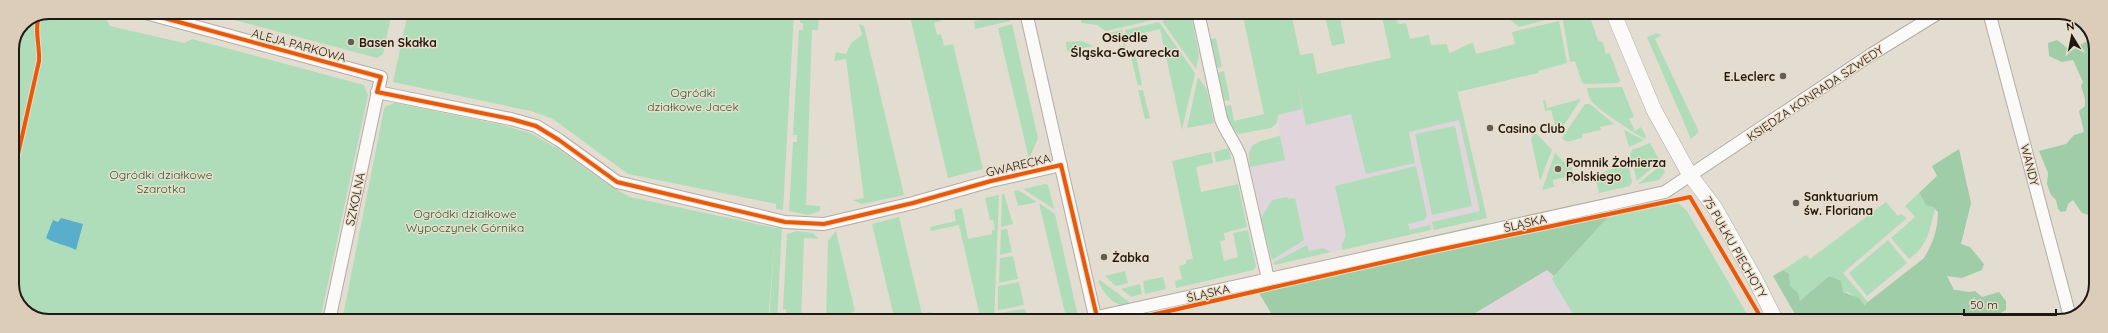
<svg xmlns="http://www.w3.org/2000/svg" width="2108" height="333" font-family="Quicksand,sans-serif">
<rect width="100%" height="100%" fill="#e3dcd1"/>
<!-- education -->
<path fill="#e0d5da" d="M 1447,45 L 1486,217 L 1275,264 L 1272,260 L 1247,153 L 1253,144 L 1280,135 L 1278,115 L 1301,109 L 1296,79 Z
M 1547,265 L 1614,321 L 1446,321 Z"/>
<!-- green -->
<path fill="#b0ddb9" d="M 49,12 L 90,12 L 105,16 L 110,26 L 184,43 L 192,39 L 364,85 L 368,95 L 320,321 L 44,321 L 23,310 L 12,289 L 12,49 L 23,23 Z
M 204,12 L 392,12 L 383,54 L 377,58 Z
M 408,12 L 794,12 L 783,210 L 776,209 L 776,204 L 628,174 L 553,119 L 531,111 L 393,82 Z
M 800,12 L 819,12 L 818,30 L 812,30 L 806,205 L 820,206 L 820,211 L 808,215 L 789,211 L 793,142 L 797,142 L 797,135 L 793,135 L 799,30 L 803,30 L 803,23 L 800,23 Z
M 909,12 L 921,12 L 922,19 L 928,17 L 927,12 L 938,12 L 941,21 L 934,23 L 937,35 L 941,34 L 944,46 L 953,44 L 983,169 L 948,178 Z
M 1066,12 L 1187,12 L 1106,31 L 1097,25 L 1081,23 L 1081,15 L 1067,15 Z
M 1242,12 L 1291,12 L 1300,55 L 1313,53 L 1317,74 L 1391,58 L 1381,12 L 1395,12 L 1398,24 L 1406,23 L 1410,39 L 1429,35 L 1431,45 L 1447,44 L 1449,53 C 1458,51 1463,45 1473,43 L 1476,54 L 1515,44 L 1512,32 L 1559,21 L 1567,63 L 1538,71 L 1538,73 L 1458,92 L 1455,81 L 1487,218 L 1434,230 L 1432,222 L 1480,211 L 1459,120 L 1409,132 L 1415,163 L 1366,174 L 1351,114 L 1306,125 L 1297,82 L 1302,109 L 1278,115 L 1277,123 L 1271,128 L 1238,134 L 1227,121 L 1224,106 L 1231,105 L 1234,121 L 1264,114 Z
M 1324,12 L 1339,12 L 1345,43 L 1332,46 Z
M 1508,12 L 1558,12 L 1559,16 L 1519,27 L 1509,19 Z
M 1009,13 L 1010,21 L 975,29 L 974,21 Z
M 1584,14 L 1589,14 L 1598,40 L 1603,43 L 1606,54 L 1610,53 L 1620,81 L 1618,83 L 1585,84 L 1582,83 L 1575,61 L 1570,62 L 1563,20 Z
M 1191,15 L 1199,55 L 1196,69 L 1162,21 Z
M 1159,22 L 1195,73 L 1182,130 L 1160,29 L 1131,36 L 1132,38 L 1127,39 L 1125,30 Z
M 859,24 L 864,26 L 904,195 L 862,204 L 853,200 L 864,198 L 846,59 L 834,61 L 836,52 L 846,54 L 851,43 L 862,35 Z
M 1012,24 L 1038,138 L 1029,159 L 998,28 Z
M 1122,30 L 1127,54 L 1121,55 L 1119,47 L 1124,46 L 1123,40 L 1113,42 L 1109,33 Z
M 1657,33 L 1662,35 L 1655,39 L 1699,132 L 1691,139 L 1647,37 Z
M 1216,38 L 1222,67 L 1216,68 L 1209,40 Z
M 1082,41 L 1094,46 L 1067,51 L 1066,42 Z
M 1136,56 L 1142,85 L 1138,86 L 1131,57 Z
M 1224,71 L 1230,100 L 1223,101 L 1217,73 Z
M 1198,77 L 1207,90 L 1214,123 L 1187,128 Z
M 1622,87 L 1634,117 L 1629,119 L 1635,131 L 1641,127 L 1646,136 L 1645,139 C 1636,134 1593,107 1591,100 C 1589,97 1587,91 1587,88 Z
M 1138,90 L 1143,90 L 1150,118 L 1145,119 Z
M 1581,99 L 1559,133 L 1550,125 L 1555,124 L 1551,110 L 1545,111 L 1543,100 L 1545,100 L 1547,108 Z
M 395,103 L 503,125 L 532,134 L 557,148 L 607,184 L 630,197 L 776,228 L 782,227 L 777,321 L 769,321 L 775,239 L 768,321 L 342,321 L 384,109 L 386,106 Z
M 1585,104 L 1590,104 L 1614,124 L 1600,127 L 1601,130 L 1582,134 L 1582,138 L 1567,142 L 1562,138 Z
M 1455,126 L 1472,206 L 1432,215 L 1415,134 Z
M 1624,130 L 1644,140 L 1629,147 Z
M 1533,134 L 1537,134 L 1552,150 L 1540,181 L 1531,139 Z
M 1280,136 L 1285,160 L 1250,167 C 1246,141 1258,142 1280,136 Z
M 1650,143 L 1660,161 L 1637,181 L 1630,155 L 1632,150 Z
M 1229,148 L 1231,159 L 1216,162 L 1214,152 Z
M 1211,152 L 1213,163 L 1196,167 L 1201,192 L 1238,184 L 1247,227 L 1224,233 L 1225,240 L 1220,241 L 1224,261 L 1238,257 L 1233,233 L 1248,230 L 1256,267 L 1253,270 L 1176,288 L 1175,281 L 1182,279 L 1179,266 L 1186,264 L 1186,260 L 1193,259 L 1172,161 Z
M 1555,153 L 1569,167 L 1572,167 L 1575,183 L 1572,183 L 1570,176 L 1553,180 L 1554,187 L 1542,190 Z
M 1628,163 L 1632,182 L 1630,186 L 1599,193 L 1595,175 Z
M 1661,165 L 1665,172 L 1659,180 L 1638,184 Z
M 1416,166 L 1427,216 L 1424,220 L 1408,224 L 1410,230 L 1430,225 L 1431,230 L 1342,250 L 1342,244 L 1346,235 L 1335,186 Z
M 1045,184 L 1048,185 L 1054,209 L 1023,189 Z
M 1018,190 L 1037,202 L 1018,206 L 1014,191 Z
M 1919,193 L 1922,199 L 1935,209 C 1929,230 1929,245 1909,259 L 1891,238 L 1915,217 L 1905,206 Z
M 1002,194 L 1004,194 L 1013,224 L 1001,227 Z
M 999,195 L 994,321 L 981,321 L 959,225 L 931,231 L 930,227 L 956,221 L 954,210 L 962,208 L 968,239 L 992,234 L 992,230 L 995,230 L 993,220 L 990,220 L 985,198 Z
M 1287,197 L 1288,199 L 1295,198 L 1304,240 L 1272,260 L 1261,218 L 1272,200 Z
M 1886,202 L 1898,216 L 1901,214 L 1907,218 L 1843,273 L 1868,302 L 1863,305 L 1850,293 L 1843,292 L 1829,276 L 1800,301 L 1798,293 L 1789,286 L 1789,274 L 1783,270 L 1806,255 L 1810,259 Z
M 1039,203 L 1055,214 L 1079,321 L 1067,321 Z
M 1678,203 L 1687,211 L 1751,321 L 1577,321 L 1552,279 L 1554,276 L 1609,216 Z
M 899,217 L 922,314 L 931,312 L 932,316 L 923,319 L 923,321 L 895,321 L 872,224 Z
M 1488,223 L 1489,226 L 1360,254 L 1360,252 Z
M 1007,229 L 1012,252 L 1000,255 L 1001,230 Z
M 797,231 L 813,233 L 819,239 L 804,238 L 801,321 L 783,321 L 783,316 L 786,316 L 786,309 L 783,309 L 787,234 Z
M 836,231 L 855,311 L 837,320 L 826,320 L 828,241 Z
M 1888,240 L 1907,263 L 1867,296 L 1849,273 Z
M 1307,245 L 1309,251 L 1323,248 L 1331,252 L 1275,265 L 1273,263 Z
M 1013,256 L 1018,279 L 999,283 L 1000,258 Z
M 1125,271 L 1128,283 L 1116,286 L 1105,276 Z
M 1163,277 L 1166,289 L 1145,294 L 1143,281 Z
M 1100,280 L 1129,302 L 1130,306 C 1114,307 1104,294 1098,281 Z
M 1019,282 L 1024,305 L 998,310 L 998,286 Z
M 1140,284 L 1142,294 L 1131,297 L 1121,289 Z
M 1025,309 L 1028,321 L 997,321 L 997,313 Z
M 1175,312 L 1180,321 L 1143,321 L 1141,318 Z"/>
<!-- forest -->
<path fill="#9ecda8" d="M 2091,34 L 2096,44 L 2096,216 L 2092,211 L 2089,215 L 2082,213 L 2073,200 L 2068,204 L 2066,211 L 2061,212 L 2058,209 L 2056,200 L 2051,195 L 2047,184 L 2048,173 L 2039,151 L 2066,144 L 2074,135 L 2084,132 L 2079,111 L 2085,106 L 2085,99 L 2081,86 L 2083,82 L 2073,60 L 2062,62 L 2049,56 L 2048,43 L 2057,40 L 2071,51 L 2087,41 Z
M 1959,149 L 1971,203 L 1961,244 L 1970,247 L 1984,264 L 1982,270 L 1962,278 L 1947,276 L 1954,290 C 1962,290 1968,293 1975,291 L 1982,297 L 1999,292 L 2006,301 L 2006,310 L 1985,321 L 1799,321 L 1773,276 L 1783,270 L 1789,274 L 1790,286 L 1798,293 L 1800,301 L 1829,276 L 1841,281 L 1843,292 L 1859,298 L 1864,305 L 1924,258 C 1933,244 1938,228 1938,212 L 1933,207 L 1926,205 L 1919,193 L 1937,176 L 1932,166 Z
M 1609,216 L 1554,276 L 1547,270 L 1462,321 L 1276,321 L 1259,293 L 1561,224 Z"/>
<!-- water -->
<path fill="#59aecc" d="M 18,35 L 18,71 L 12,135 L 12,49 Z
M 61,218 L 83,224 L 76,250 C 66,245 56,244 46,238 L 53,220 L 58,222 Z"/>
<g fill="none" stroke-linecap="round" stroke-linejoin="round">
<defs>
<path id="minor" d="M 142,12 L 381,77 L 329,321
M 1026,12 L 1096,321
M 1198,12 L 1221,119 C 1226,132 1234,141 1240,156 L 1268,279
M 1989,12 L 2070,317
M 377,92 L 511,119 L 536,126 L 559,140 L 617,182 L 785,222 L 824,224 L 913,203 L 991,181 L 1061,165
M 1097,317 L 1665,192 L 1872,54 L 1940,12"/>
<path id="major" d="M 1613,12 L 1654,110 L 1690,175 L 1715,208 L 1756,281 L 1776,321"/>
</defs>
<!-- minor casing -->
<use href="#minor" stroke="#b2aca4" stroke-width="14"/>
<!-- major casing -->
<use href="#major" stroke="#b2aca4" stroke-width="16"/>
<!-- minor -->
<use href="#minor" stroke="#fbfaf8" stroke-width="12"/>
<!-- major -->
<use href="#major" stroke="#fbfaf8" stroke-width="15"/>
<defs>
<path id="cycleway" d="M 142,12 L 381,77 L 377,92 L 511,119 L 536,126 L 559,140 L 617,182 L 785,222 L 824,224 L 913,203 L 991,181 L 1061,165 L 1097,317
M 12,181 L 39,61 C 40,46 34,29 39,16
M 1125,321 L 1433,251 L 1690,197 L 1763,321"/>
</defs>
<!-- cycleway casing -->
<use href="#cycleway" stroke="#ebddc9" stroke-width="6"/>
<!-- cycleway -->
<use href="#cycleway" stroke="#e8590c" stroke-width="4"/>
</g>
<!-- markers -->
<g fill="#635d55" stroke="#ebddc9" stroke-width="1.5">
<circle cx="351" cy="42" r="4"/>
<circle cx="1783" cy="76" r="4"/>
<circle cx="1490" cy="128" r="4"/>
<circle cx="1558" cy="169" r="4"/>
<circle cx="1796" cy="203" r="4"/>
<circle cx="1104" cy="257" r="4"/>
</g>
<g text-anchor="middle" dominant-baseline="central" stroke-width="3" stroke-linejoin="round" paint-order="stroke">
<!-- poi labels -->
<g font-size="12" font-weight="bold" fill="#1e1912" stroke="#ebddc9" text-anchor="start">
<text x="359" y="42">Basen Skałka</text>
<text x="1775" y="76" text-anchor="end">E.Leclerc</text>
<text x="1498" y="128">Casino Club</text>
<text x="1566" y="162">Pomnik Żołnierza<tspan x="1566" dy="14">Polskiego</tspan></text>
<text x="1804" y="196">Sanktuarium<tspan x="1804" dy="14">św. Floriana</tspan></text>
<text x="1112" y="257">Żabka</text>
</g>
<!-- street labels -->
<g font-size="12" fill="#1e1912" stroke="#ebddc9">
<text transform="translate(299 45) rotate(15)">ALEJA PARKOWA</text>
<text transform="translate(1815 93) rotate(-34)">KSIĘDZA KONRADA SZWEDY</text>
<text transform="translate(1018 165) rotate(-13)">GWARECKA</text>
<text transform="translate(2030 165) rotate(76)">WANDY</text>
<text transform="translate(355 199) rotate(-78)">SZKOLNA</text>
<text transform="translate(1525 223) rotate(-13)">ŚLĄSKA</text>
<text transform="translate(1735 247) rotate(60)">75 PUŁKU PIECHOTY</text>
<text transform="translate(1208 293) rotate(-13)">ŚLĄSKA</text>
</g>
<!-- park labels -->
<g font-size="12" fill="#1b5e38" stroke="#ebddc9">
<text x="693" y="92">Ogródki<tspan x="693" dy="14">działkowe Jacek</tspan></text>
<text x="161" y="174">Ogródki działkowe<tspan x="161" dy="14">Szarotka</tspan></text>
<text x="465" y="213">Ogródki działkowe<tspan x="465" dy="14">Wypoczynek Górnika</tspan></text>
</g>
<!-- neighbourhood labels -->
<g font-size="13" font-weight="bold" fill="#1e1912" stroke="#ebddc9">
<text x="1125" y="37">Osiedle<tspan x="1125" dy="15">Śląska-Gwarecka</tspan></text>
</g>
</g>
<!-- crop -->
<path d="M0 0H2108V333H0ZM49 19H2059A30 30 0 0 1 2089 49V284A30 30 0 0 1 2059 314H49A30 30 0 0 1 19 284V49A30 30 0 0 1 49 19Z" fill="#dbcdba" fill-rule="evenodd"/>
<path fill="none" stroke="#1e1912" stroke-width="2" d="M49 19H2059A30 30 0 0 1 2089 49V284A30 30 0 0 1 2059 314H49A30 30 0 0 1 19 284V49A30 30 0 0 1 49 19Z"/>
<!-- north arrow -->
<g transform="translate(2072 36) rotate(350)" stroke="#ebddc9" stroke-width="3" paint-order="stroke">
<path d="M0-3L7 15L0 10L-7 15Z" fill="#1e1912"/>
<text y="-6" font-size="11" font-weight="bold" text-anchor="middle" fill="#1e1912">N</text>
</g>
<!-- scale -->
<path d="M1964 309v6h92v-6" fill="none" stroke="#1e1912" stroke-width="2"/>
<text x="1970" y="309" font-size="12" fill="#1e1912" stroke="#ebddc9" stroke-width="3" paint-order="stroke">50 m</text>
</svg>
